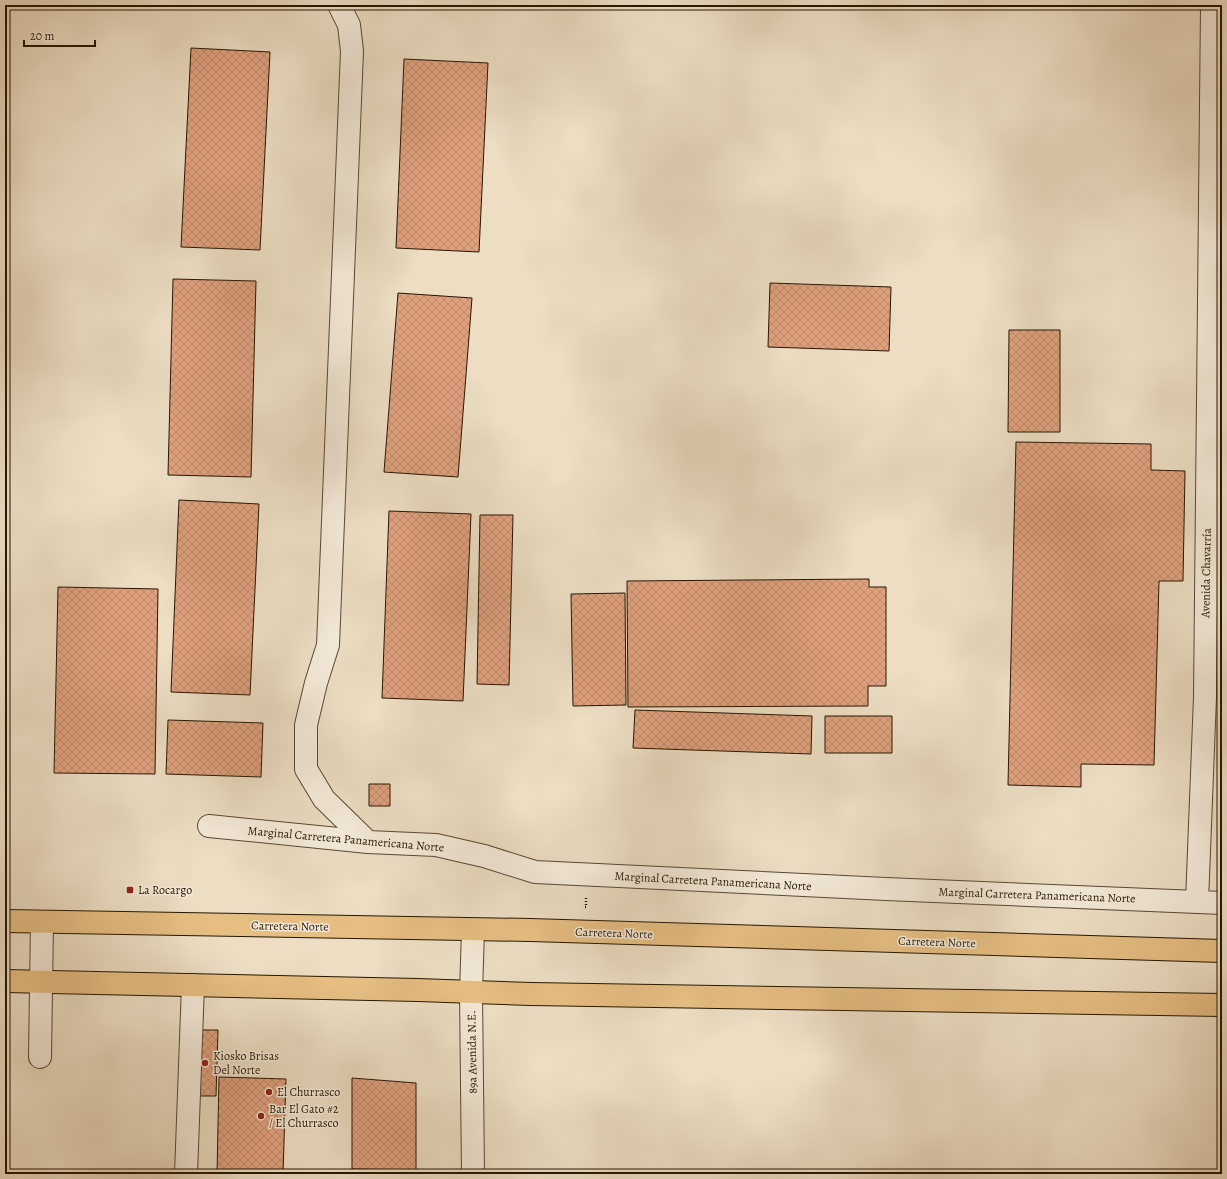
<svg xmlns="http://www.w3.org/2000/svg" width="1227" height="1179" font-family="Alegreya,serif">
<defs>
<pattern id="building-cross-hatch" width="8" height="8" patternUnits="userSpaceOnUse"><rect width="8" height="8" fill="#dfa07e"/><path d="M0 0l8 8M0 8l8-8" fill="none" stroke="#bf896b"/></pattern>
</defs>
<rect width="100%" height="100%" fill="#ecddc3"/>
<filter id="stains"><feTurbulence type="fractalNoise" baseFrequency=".005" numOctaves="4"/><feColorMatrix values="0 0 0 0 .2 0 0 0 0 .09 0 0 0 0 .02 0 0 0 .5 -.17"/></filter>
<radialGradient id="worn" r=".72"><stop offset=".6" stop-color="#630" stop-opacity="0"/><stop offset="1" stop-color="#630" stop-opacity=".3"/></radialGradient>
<!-- building -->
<path fill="url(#building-cross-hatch)" stroke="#261601" d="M 191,48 L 270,52 L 260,250 L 181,247 Z
M 404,59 L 488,63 L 479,252 L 396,248 Z
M 173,279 L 256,281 L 251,477 L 168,475 Z
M 770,283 L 891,287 L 889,351 L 768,347 Z
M 398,293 L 472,298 L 458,477 L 384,472 Z
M 1009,330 L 1060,330 L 1060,432 L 1008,432 Z
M 1016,442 L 1151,444 L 1151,470 L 1185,471 L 1183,581 L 1159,581 L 1154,765 L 1081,764 L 1081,787 L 1008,785 Z
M 179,500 L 259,504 L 250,695 L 171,692 Z
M 389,511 L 471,514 L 463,701 L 382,698 Z
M 480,515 L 513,515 L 509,685 L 477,684 Z
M 869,579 L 869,587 L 886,587 L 886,686 L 868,686 L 868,706 L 628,707 L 627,581 Z
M 58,587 L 158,589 L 155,774 L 54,773 Z
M 625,593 L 626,705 L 573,706 L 571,594 Z
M 635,710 L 812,716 L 811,754 L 633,748 Z
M 825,716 L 892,716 L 892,753 L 825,753 Z
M 168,720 L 263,723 L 261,777 L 166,774 Z
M 369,784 L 390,784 L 390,806 L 369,806 Z
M 194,1030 L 218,1030 L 216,1096 L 193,1096 Z
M 219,1077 L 286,1079 L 283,1174 L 217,1174 Z
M 352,1078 L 416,1083 L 416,1170 L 352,1169 Z"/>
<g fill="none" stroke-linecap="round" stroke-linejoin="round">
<defs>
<path id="minor" d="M 339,5 L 349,25 L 352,51 L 328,645 L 316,683 L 306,725 L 306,769 L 324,799 L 368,842
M 209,826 L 368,842 L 436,845 L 484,856 L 535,872 L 886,889 L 1222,903
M 1197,902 L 1205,697 L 1212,5
M 473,930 L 471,993 L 473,1174
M 40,1057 L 42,922
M 186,1174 L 193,985"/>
<path id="highway" d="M 5,921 L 530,930 L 1222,951
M 5,981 L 418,990 L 531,994 L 1222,1005"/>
</defs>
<!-- minor casing -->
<use href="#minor" stroke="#584832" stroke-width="24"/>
<!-- highway casing -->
<use href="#highway" stroke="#261601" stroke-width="24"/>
<!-- path -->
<path stroke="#261601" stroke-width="2.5" stroke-dasharray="1 2" stroke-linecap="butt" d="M 585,907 L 586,907 L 586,898"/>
<!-- minor -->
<use href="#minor" stroke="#f3e9d8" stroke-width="22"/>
<!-- highway -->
<use href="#highway" stroke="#e6be82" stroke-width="22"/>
</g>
<!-- markers -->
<g fill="#8f2418" stroke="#f3e9d8" stroke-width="1.5">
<rect x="126" y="886" width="8" height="8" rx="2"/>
<circle cx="205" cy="1063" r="4"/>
<circle cx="269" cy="1092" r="4"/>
<circle cx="261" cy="1116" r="4"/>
</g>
<g text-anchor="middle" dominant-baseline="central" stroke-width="3" stroke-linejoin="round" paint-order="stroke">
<!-- street labels -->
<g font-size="12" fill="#261601" stroke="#f3e9d8">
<text transform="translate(1206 573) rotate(-89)">Avenida Chavarría</text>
<text transform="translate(346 839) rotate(5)">Marginal Carretera Panamericana Norte</text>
<text transform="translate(713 881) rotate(3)">Marginal Carretera Panamericana Norte</text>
<text transform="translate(1037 895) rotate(2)">Marginal Carretera Panamericana Norte</text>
<text transform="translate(290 926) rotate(1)">Carretera Norte</text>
<text transform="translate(614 933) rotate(2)">Carretera Norte</text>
<text transform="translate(937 942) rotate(2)">Carretera Norte</text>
<text transform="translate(472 1052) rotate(-91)">89a Avenida N.E.</text>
</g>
<!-- poi labels -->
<g font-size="12" fill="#261601" stroke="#f3e9d8" text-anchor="start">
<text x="138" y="890">La Rocargo</text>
<text x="213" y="1056">Kiosko Brisas<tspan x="213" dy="14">Del Norte</tspan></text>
<text x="277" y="1092">El Churrasco</text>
<text x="269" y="1109">Bar El Gato #2<tspan x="269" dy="14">/ El Churrasco</tspan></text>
</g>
</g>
<!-- margin -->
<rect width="1227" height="1179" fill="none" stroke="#ecddc3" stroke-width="20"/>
<rect x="6" y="6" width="1215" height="1167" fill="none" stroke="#261601" stroke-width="2"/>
<rect x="10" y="10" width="1207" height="1159" fill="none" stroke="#261601"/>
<!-- scale -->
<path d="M24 40v6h71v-6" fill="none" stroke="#261601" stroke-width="2"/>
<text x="30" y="40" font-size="12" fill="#261601" stroke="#f3e9d8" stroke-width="3" paint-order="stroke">20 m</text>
<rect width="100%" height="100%" filter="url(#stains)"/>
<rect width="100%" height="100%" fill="url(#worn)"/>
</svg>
